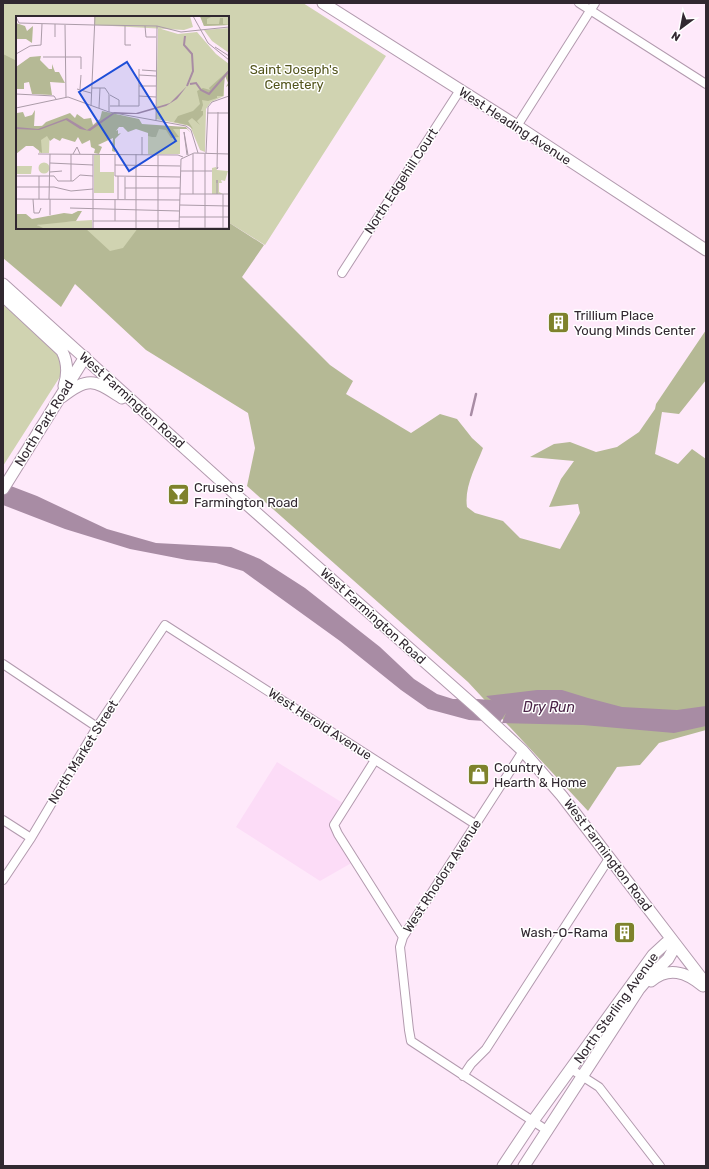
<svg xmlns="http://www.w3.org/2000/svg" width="709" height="1169" font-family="Rubik,sans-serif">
<rect width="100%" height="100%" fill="#fee9fa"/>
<!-- built -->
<path fill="#fcdcf7" d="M 277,762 L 346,805 L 334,825 L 355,861 L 320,881 L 236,827 Z"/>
<!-- green -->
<path fill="#d0d3b1" d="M 3,3 L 303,3 L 386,56 L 265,245 L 228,222 L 228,17 L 17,17 L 17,208 L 3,199 Z
M 48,228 L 158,228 L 127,278 Z
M 3,300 L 60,350 L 63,372 L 3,466 Z"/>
<!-- forest -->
<path fill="#b5b995" d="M 3,54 L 17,61 L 17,228 L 85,228 L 110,251 L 123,248 L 138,228 L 228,228 L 228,222 L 264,245 L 242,277 L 330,365 L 353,381 L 346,394 L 411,433 L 440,414 L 457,419 L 472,438 L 483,448 C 476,466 464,487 467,507 L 475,513 L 503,521 L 520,538 L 560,549 L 580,513 L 578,504 L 549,507 L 561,479 L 574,461 L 530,457 L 554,444 L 570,442 L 596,452 L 617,447 L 639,432 L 655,409 L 656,404 L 706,330 L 706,380 L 679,414 L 662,412 L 655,454 L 678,464 L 692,449 L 706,459 L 706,730 L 659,743 L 640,765 L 617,767 L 588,811 L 468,682 L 247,486 L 255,448 L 248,413 L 146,350 L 75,284 L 61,307 L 3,258 Z"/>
<!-- water -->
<path fill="#a88ca4" d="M 3,483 L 37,496 L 107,529 L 156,543 L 231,547 L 260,559 L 305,588 L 380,647 L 414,679 L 437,694 L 453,699 L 477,699 L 491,700 L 495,703 L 486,696 L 537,690 L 562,690 L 588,698 L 622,707 L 677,710 L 706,706 L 706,726 L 674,733 L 583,725 L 502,723 L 506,713 L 500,722 L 469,720 L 428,709 L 401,690 L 340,641 L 243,571 L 216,563 L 187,560 L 130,549 L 65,529 L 3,505 Z"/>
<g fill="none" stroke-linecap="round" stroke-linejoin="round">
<!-- stream -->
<path stroke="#a88ca4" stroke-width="2.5" d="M 471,415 L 476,394"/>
<defs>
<path id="street" d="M 579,3 L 706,84
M 517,126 L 595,3
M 342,273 L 460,90
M 3,664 L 97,727
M 523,751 L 403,937 L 400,947 L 409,1030 L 411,1041 L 548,1131
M 375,760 L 334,825 L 338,834 L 403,937
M 3,820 L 31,838
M 3,880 L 31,838 L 97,727 L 165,625 L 475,824
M 571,1069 L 599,1087 L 660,1166
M 463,1076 L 471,1064 L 486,1049 L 610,857"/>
<path id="secondary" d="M 323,3 L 517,126 L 706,250
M 3,284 L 243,501 L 478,709 L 523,751 L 562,796 L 706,984
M 3,296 L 62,351 C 68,363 68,374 64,386
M 62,397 C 90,375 95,381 122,398
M 3,489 L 85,357
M 651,981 C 669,966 686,972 703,986
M 503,1166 L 533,1121 L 653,955 L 666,943 L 676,945
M 524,1166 L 639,989 L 650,976 L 668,959 L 676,945"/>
</defs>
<!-- street casing -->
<use href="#street" stroke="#b29aae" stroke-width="10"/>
<!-- secondary casing -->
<use href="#secondary" stroke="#b29aae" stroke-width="13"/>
<!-- street -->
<use href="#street" stroke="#fff" stroke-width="8"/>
<!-- secondary -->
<use href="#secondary" stroke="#fff" stroke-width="11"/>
</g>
<!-- icons -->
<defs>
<symbol id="building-square" viewBox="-11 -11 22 22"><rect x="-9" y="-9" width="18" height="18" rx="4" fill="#7e822c" stroke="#fff"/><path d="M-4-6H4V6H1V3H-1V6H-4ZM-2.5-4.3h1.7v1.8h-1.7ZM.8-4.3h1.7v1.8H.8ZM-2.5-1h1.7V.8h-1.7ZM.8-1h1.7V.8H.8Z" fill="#fff"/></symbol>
<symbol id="bar-square" viewBox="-11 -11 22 22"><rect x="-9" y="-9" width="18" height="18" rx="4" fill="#7e822c" stroke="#fff"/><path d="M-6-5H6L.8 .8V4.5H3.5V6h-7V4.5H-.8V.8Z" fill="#fff"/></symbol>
<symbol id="shop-square" viewBox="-11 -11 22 22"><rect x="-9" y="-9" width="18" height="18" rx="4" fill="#7e822c" stroke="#fff"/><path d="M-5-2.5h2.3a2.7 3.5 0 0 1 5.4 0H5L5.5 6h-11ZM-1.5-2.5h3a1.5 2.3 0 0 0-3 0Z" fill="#fff"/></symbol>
</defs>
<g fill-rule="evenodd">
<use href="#building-square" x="546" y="310" width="25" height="25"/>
<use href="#bar-square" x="166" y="482" width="25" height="25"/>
<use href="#shop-square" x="466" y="762" width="25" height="25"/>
<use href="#building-square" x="612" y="920" width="25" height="25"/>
</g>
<g text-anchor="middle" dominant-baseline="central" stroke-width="3" stroke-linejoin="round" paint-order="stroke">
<!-- park labels -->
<g font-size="13" fill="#53551d" stroke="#fff">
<text x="294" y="69">Saint Joseph's<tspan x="294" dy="15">Cemetery</tspan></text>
</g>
<!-- street labels -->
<g font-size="13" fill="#312830" stroke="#fff">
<text transform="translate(515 126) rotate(33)">West Heading Avenue</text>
<text transform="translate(401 181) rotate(-57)">North Edgehill Court</text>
<text transform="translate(132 400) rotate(42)">West Farmington Road</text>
<text transform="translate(44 423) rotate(-58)">North Park Road</text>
<text transform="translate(373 616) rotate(42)">West Farmington Road</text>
<text transform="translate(320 724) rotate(33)">West Herold Avenue</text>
<text transform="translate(83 752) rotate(-58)">North Market Street</text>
<text transform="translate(608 855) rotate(53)">West Farmington Road</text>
<text transform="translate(442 876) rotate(-57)">West Rhodora Avenue</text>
<text transform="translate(616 1008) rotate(-54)">North Sterling Avenue</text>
</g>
<!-- poi labels -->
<g font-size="13" fill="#312830" stroke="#fff" text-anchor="start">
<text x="574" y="315">Trillium Place<tspan x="574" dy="15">Young Minds Center</tspan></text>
<text x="194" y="487">Crusens<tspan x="194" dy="15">Farmington Road</tspan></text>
<text x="494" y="767">Country<tspan x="494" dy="15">Hearth &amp; Home</tspan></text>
<text x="608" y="932" text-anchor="end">Wash-O-Rama</text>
</g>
<!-- water labels -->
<g font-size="14" font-style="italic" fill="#4a2346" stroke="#fff">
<text x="549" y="707">Dry Run</text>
</g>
</g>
<!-- overview -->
<g transform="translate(16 16)">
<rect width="213" height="213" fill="#fee9fa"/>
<path d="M 78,0 L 174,0 L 177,11 L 168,14 L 78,9 ZM 184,0 L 213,0 L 213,9 L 188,10 ZM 142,12 L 162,18 L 181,16 L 200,38 L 213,48 L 213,56 L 208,61 L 208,80 L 195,86 L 190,93 L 189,136 L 184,134 L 174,110 L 140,103 ZM 213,12 L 213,37 L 196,25 L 188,14 ZM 34,109 L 33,137 L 23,137 L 23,110 ZM 140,112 L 164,112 L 164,138 L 132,138 L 132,120 L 140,120 ZM 78,139 L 84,139 L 84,156 L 98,156 L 98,177 L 78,177 ZM22.5 152a5.5 5.5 0 1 1 11 0a5.5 5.5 0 1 1-11 0ZM 1,150 L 16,150 L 15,158 L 1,158 ZM 200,151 L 201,154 L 212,155 L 209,165 L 205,164 L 206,167 L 203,167 L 203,176 L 207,178 L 196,178 L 196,152 ZM 76,204 L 76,213 L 17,213 L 25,207 Z" fill="#d0d3b1"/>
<path d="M 184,0 L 197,0 L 191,3 L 191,8 L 203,8 L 204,2 L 207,2 L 207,8 L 213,9 L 188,10 ZM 0,7 L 9,10 L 11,15 L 17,10 L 16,27 L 10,23 L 0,23 ZM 25,40 L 24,44 L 33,53 L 36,53 L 36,48 L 39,56 L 43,56 L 49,67 L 34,66 L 36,79 L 16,78 L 13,66 L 8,67 L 8,73 L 0,73 L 0,51 L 14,41 ZM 213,54 L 213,69 L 210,71 L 212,67 L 209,60 L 207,80 L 201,80 L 201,82 L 192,85 L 186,84 L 187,89 L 185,95 L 187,95 L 187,99 L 181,105 L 184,109 L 176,102 L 172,105 L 177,113 L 171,109 L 158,106 L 162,100 L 177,95 L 184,88 L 181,75 L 187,72 L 194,74 L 193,72 ZM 19,94 L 18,110 L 26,110 L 30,106 L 54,97 L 59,102 L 61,98 L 68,103 L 75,102 L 77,109 L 84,103 L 86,95 L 123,103 L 126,108 L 170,111 L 175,117 L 171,113 L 157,113 L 163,121 L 155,122 L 150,114 L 143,113 L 140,121 L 136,121 L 132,120 L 132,117 L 120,113 L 112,116 L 107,111 L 103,111 L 100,115 L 102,114 L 102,118 L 105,117 L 99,123 L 99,136 L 96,135 L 97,122 L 82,129 L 86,131 L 83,138 L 78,137 L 79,133 L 75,131 L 74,124 L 66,128 L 62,121 L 59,126 L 46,122 L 44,125 L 38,122 L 34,125 L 31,120 L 25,124 L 26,137 L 17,130 L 10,130 L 0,138 L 1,97 L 7,96 L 9,101 L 16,99 ZM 62,195 L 66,195 L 60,205 L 21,209 L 29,213 L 0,213 L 0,198 L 10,198 L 16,203 L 48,197 L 56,198 Z" fill="#b5b995"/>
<path d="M 171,70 L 161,83 L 150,90 L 122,98 L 98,98 L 74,115 L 64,113 L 50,104 L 23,114 L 0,113 L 0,111 L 22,113 L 51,102 L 71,114 L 98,96 L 120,97 L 154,87 Z" fill="#a88ca4"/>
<path fill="none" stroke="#a88ca4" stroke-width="2" d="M 169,20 L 168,29 L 176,38 L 177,55 L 171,70M 174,68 L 180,67 L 185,74 L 193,78 L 213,55"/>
<path fill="none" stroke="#ac9ca9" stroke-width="1" d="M 177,0 L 192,27 L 213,44M 0,1 L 3,7 L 78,9M 49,9 L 50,81M 78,9 L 141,10 L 165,16 L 213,11M 109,9 L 109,29 L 115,29M 129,10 L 130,21 L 140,21M 39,21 L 39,8M 199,31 L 213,40M 0,38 L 14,30 L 25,29 L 26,8M 27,41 L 65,41 L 65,53M 126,54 L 140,55M 123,59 L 140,60M 123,70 L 140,70M 76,72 L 89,72 L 93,78 L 93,96M 61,73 L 75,77M 64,73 L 65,59M 0,78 L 38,80 L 40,83M 94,79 L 103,84 L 103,90M 123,80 L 140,81M 75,90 L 79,0M 94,90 L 123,90 L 123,53M 0,92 L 52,81 L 93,96 L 170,110 L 175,114 L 182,137M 83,92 L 84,72M 191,97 L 213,97M 140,104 L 141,10M 190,137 L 192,91 L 196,86 L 213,80M 22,138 L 162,139 L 167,141M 55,138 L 55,165M 57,138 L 61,131 L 64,138M 99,138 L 99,160 L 164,161M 126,139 L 126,121M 142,139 L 142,213M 171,139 L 168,116 L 172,139M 34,147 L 77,149M 99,149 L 164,150M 202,151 L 201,153 L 202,96M 165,155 L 196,155M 34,156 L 46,155M 0,160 L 38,160 L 42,165M 42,165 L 57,165 L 64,159 L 77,160M 201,167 L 201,164 L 201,178M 0,171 L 38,171 L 55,175 L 77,173M 109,172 L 164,172M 164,178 L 213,178M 177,178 L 177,138M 0,183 L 164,184M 17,183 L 18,197 L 23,197 L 25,192M 23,183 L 23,160M 33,183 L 34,138M 102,183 L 102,160M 109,183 L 109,161M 164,189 L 213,190M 54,192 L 163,195M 34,199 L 34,183M 163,201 L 213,201M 77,205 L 163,205M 99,205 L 99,183M 163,212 L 213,212M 207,212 L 207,178M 77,213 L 77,138M 120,213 L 120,138M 163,213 L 165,143 L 178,137 L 213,138M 189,213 L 189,138"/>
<path fill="#1d4ed8" fill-opacity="0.15" stroke="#1d4ed8" stroke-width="2" d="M 111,46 L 160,125 L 113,155 L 63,76 Z"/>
<rect width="213" height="213" fill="none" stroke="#312830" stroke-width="2"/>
</g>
<!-- border -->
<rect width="709" height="1169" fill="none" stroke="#312830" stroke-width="8"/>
<!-- north arrow -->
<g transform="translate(681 28) rotate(212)" stroke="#ffffff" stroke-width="3" paint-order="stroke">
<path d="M0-3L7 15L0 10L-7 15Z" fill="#312830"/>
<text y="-6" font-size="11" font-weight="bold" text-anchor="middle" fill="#312830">N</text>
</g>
</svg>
